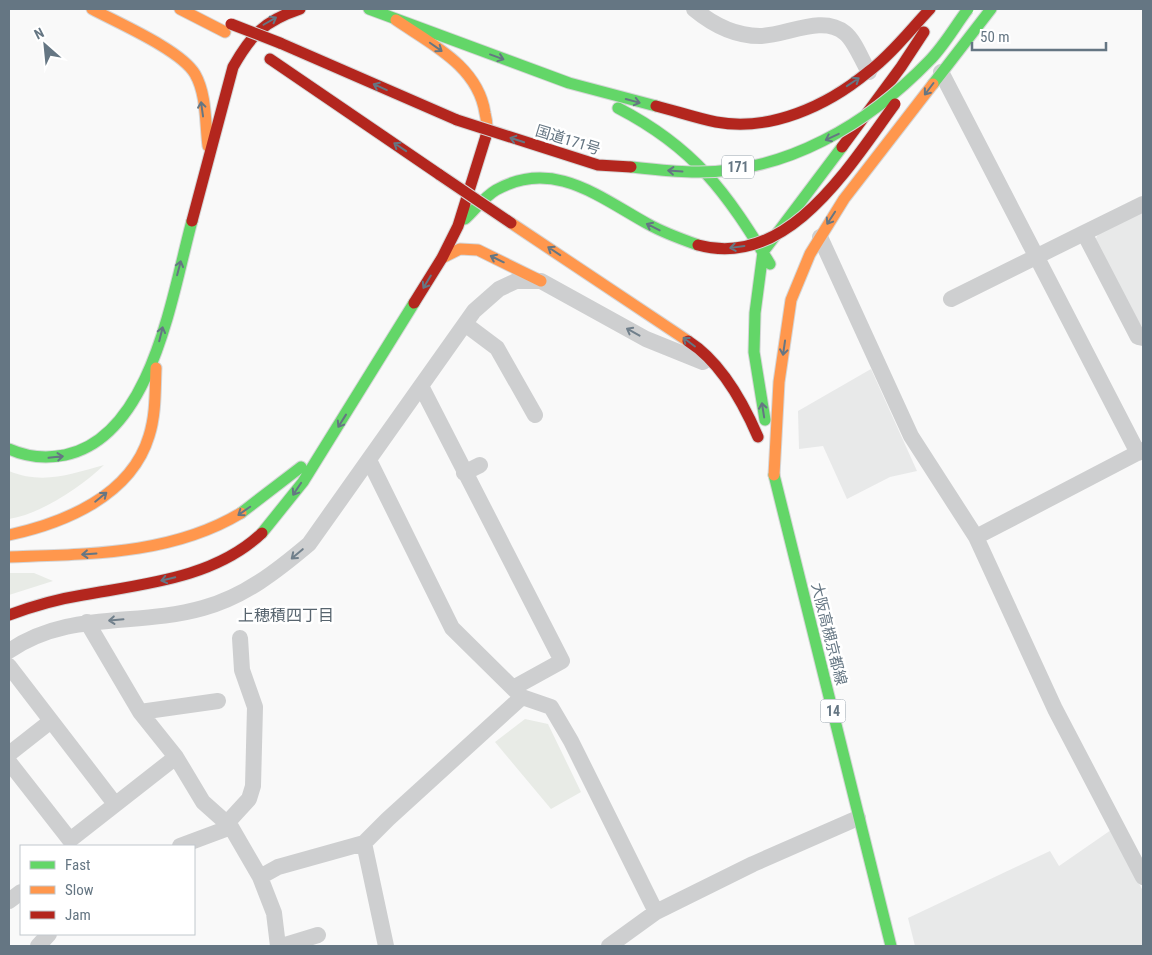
<svg xmlns="http://www.w3.org/2000/svg" width="1152" height="955" font-family="'Roboto Condensed','Noto Sans JP',sans-serif">
<rect width="100%" height="100%" fill="#f9f9f9"/>
<!-- built -->
<path fill="#e8e9e9" d="M 1143,210 L 1143,330 L 1095,240 L 1100,231 Z
M 871,369 L 917,471 L 890,477 L 847,499 L 823,446 L 799,449 L 798,411 Z
M 1111,830 L 1143,891 L 1143,946 L 915,946 L 908,918 L 1050,851 L 1059,866 Z"/>
<!-- green -->
<path fill="#e8ebe6" d="M 104,465 C 81,487 41,514 9,519 L 9,471 C 43,485 71,474 104,465 Z
M 9,573 L 34,573 L 53,581 L 9,595 Z
M 525,719 L 548,724 L 581,792 L 551,809 L 495,742 Z"/>
<g fill="none" stroke-linecap="round" stroke-linejoin="round">
<defs>
<path id="fast" d="M 369,9 L 569,83 L 656,106
M 933,84 L 991,9
M 618,108 C 695,148 726,192 770,264
M 465,219 C 475,210 484,197 496,190 C 553,158 599,197 648,224 C 664,233 681,239 698,245
M 765,420 L 754,352 L 755,313 L 763,252 L 842,147
M 9,449 C 27,457 45,459 65,455 C 152,437 172,294 192,221
M 774,475 L 891,946
M 241,513 L 301,467
M 262,533 L 303,482 L 414,303"/>
<path id="slow" d="M 92,9 C 118,23 181,50 195,74 C 207,95 205,124 208,146
M 180,9 L 225,32
M 396,20 C 431,44 478,66 485,113 C 487,121 488,128 486,136
M 511,223 L 688,341
M 442,258 L 460,249 L 478,250 L 541,281
M 774,475 L 779,382 L 791,300 L 810,254 L 844,199 L 933,84
M 9,535 C 64,523 131,496 149,436 C 156,414 155,391 156,368
M 9,557 C 88,554 171,555 241,513"/>
<path id="jam" d="M 280,43 L 457,120
M 270,59 L 440,175
M 656,106 C 676,111 696,118 716,122 C 770,132 827,106 868,72 C 891,55 910,30 930,9
M 842,147 L 901,67 L 924,32
M 192,221 L 233,67 C 251,35 264,21 300,9
M 414,303 L 442,258 L 458,226 L 486,136
M 688,341 C 721,362 743,402 758,437
M 9,615 C 33,606 58,599 83,595 C 144,584 215,578 262,533"/>
</defs>
<!-- fast casing -->
<use href="#fast" stroke="#d5d6d7" stroke-width="13"/>
<!-- slow casing -->
<use href="#slow" stroke="#d5d6d7" stroke-width="13"/>
<!-- jam casing -->
<use href="#jam" stroke="#d5d6d7" stroke-width="13"/>
<!-- street -->
<path stroke="#cecfd0" stroke-width="16" d="M 694,9 C 712,24 735,36 760,36 C 786,36 822,14 845,33 C 855,41 862,61 869,72
M 941,72 L 1138,453
M 1143,204 L 1084,233 L 1138,337 L 1143,338
M 820,237 L 911,436 L 976,537 L 1143,450
M 951,299 L 1084,233
M 465,324 L 497,348 L 535,415
M 421,386 L 562,661 L 513,688
M 369,460 L 452,628 L 522,697 L 551,707 L 571,741 L 656,912
M 464,473 L 480,465
M 976,537 L 1055,709 L 1143,877
M 87,622 L 140,712 L 176,757 L 203,802 L 231,827 L 260,877 L 274,913 L 278,946
M 9,651 C 69,610 136,627 203,608 C 244,597 277,571 309,544 L 474,311 L 499,289 L 516,281 L 541,281 L 646,339 L 703,362
M 9,666 L 115,804
M 140,712 L 218,701
M 9,754 L 51,721
M 9,762 L 70,840 L 176,757
M 227,823 L 249,799 L 253,786 L 255,707 L 242,670 L 240,638
M 180,846 L 231,827
M 260,877 L 278,867 L 364,843
M 9,901 L 21,892
M 38,946 L 49,934
M 282,946 L 318,935
M 386,946 L 364,843 L 388,819 L 522,697
M 609,946 L 656,912 L 753,864 L 858,818"/>
<!-- fast -->
<use href="#fast" stroke="#63d668" stroke-width="11"/>
<!-- slow -->
<use href="#slow" stroke="#ff974d" stroke-width="11"/>
<!-- jam -->
<use href="#jam" stroke="#b3261e" stroke-width="11"/>
<defs>
<path id="fast-bridge" d="M 631,167 C 653,169 674,172 696,172 C 786,173 868,124 929,61 C 944,46 955,26 968,9"/>
<path id="jam-bridge" d="M 231,24 L 280,43
M 457,120 L 598,165 L 631,167
M 440,175 L 511,223
M 698,245 C 788,270 850,165 895,104"/>
</defs>
<!-- fast-bridge casing -->
<use href="#fast-bridge" stroke="#d5d6d6" stroke-width="13" stroke-linecap="butt"/>
<!-- jam-bridge casing -->
<use href="#jam-bridge" stroke="#d5d6d6" stroke-width="13" stroke-linecap="butt"/>
<!-- fast-bridge -->
<use href="#fast-bridge" stroke="#63d668" stroke-width="11"/>
<!-- jam-bridge -->
<use href="#jam-bridge" stroke="#b3261e" stroke-width="11"/>
</g>
<!-- one-way arrows -->
<defs><path id="oneway-shaft" d="M-6 0H5M1.5-3L5.5 0L1.5 3" fill="none" stroke-width="1.6" stroke-linecap="round" stroke-linejoin="round" transform="scale(1.25)"/></defs>
<g stroke="#657683">
<use href="#oneway-shaft" transform="translate(270 21) rotate(-30)"/>
<use href="#oneway-shaft" transform="translate(436 47) rotate(35)"/>
<use href="#oneway-shaft" transform="translate(497 57) rotate(20)"/>
<use href="#oneway-shaft" transform="translate(853 82) rotate(-34)"/>
<use href="#oneway-shaft" transform="translate(380 87) rotate(-156)"/>
<use href="#oneway-shaft" transform="translate(929 89) rotate(127)"/>
<use href="#oneway-shaft" transform="translate(633 101) rotate(15)"/>
<use href="#oneway-shaft" transform="translate(202 109) rotate(-98)"/>
<use href="#oneway-shaft" transform="translate(832 137) rotate(155)"/>
<use href="#oneway-shaft" transform="translate(517 140) rotate(-162)"/>
<use href="#oneway-shaft" transform="translate(400 147) rotate(-146)"/>
<use href="#oneway-shaft" transform="translate(675 171) rotate(-176)"/>
<use href="#oneway-shaft" transform="translate(831 218) rotate(123)"/>
<use href="#oneway-shaft" transform="translate(653 227) rotate(-153)"/>
<use href="#oneway-shaft" transform="translate(737 247) rotate(172)"/>
<use href="#oneway-shaft" transform="translate(554 251) rotate(-146)"/>
<use href="#oneway-shaft" transform="translate(497 259) rotate(-154)"/>
<use href="#oneway-shaft" transform="translate(179 268) rotate(-75)"/>
<use href="#oneway-shaft" transform="translate(427 282) rotate(121)"/>
<use href="#oneway-shaft" transform="translate(161 334) rotate(-76)"/>
<use href="#oneway-shaft" transform="translate(689 342) rotate(-143)"/>
<use href="#oneway-shaft" transform="translate(784 348) rotate(98)"/>
<use href="#oneway-shaft" transform="translate(763 410) rotate(-99)"/>
<use href="#oneway-shaft" transform="translate(342 421) rotate(122)"/>
<use href="#oneway-shaft" transform="translate(56 457) rotate(-6)"/>
<use href="#oneway-shaft" transform="translate(297 489) rotate(124)"/>
<use href="#oneway-shaft" transform="translate(101 497) rotate(-39)"/>
<use href="#oneway-shaft" transform="translate(244 511) rotate(145)"/>
<use href="#oneway-shaft" transform="translate(89 554) rotate(176)"/>
<use href="#oneway-shaft" transform="translate(168 579) rotate(166)"/>
</g>
<g stroke="#707f8b">
<use href="#oneway-shaft" transform="translate(633 332) rotate(-151)"/>
<use href="#oneway-shaft" transform="translate(297 554) rotate(140)"/>
<use href="#oneway-shaft" transform="translate(116 620) rotate(175)"/>
</g>
<g text-anchor="middle" dominant-baseline="central" stroke-width="5" stroke-linejoin="round" paint-order="stroke">
<!-- shield labels -->
<g fill="#fff" stroke="#939fa8" stroke-width="1">
<rect x="722" y="155.5" width="32" height="23" rx="4"/>
<rect x="820.5" y="699.5" width="25" height="23" rx="4"/>
</g>
<g font-size="14" font-weight="bold" fill="#657683">
<text x="738" y="167">171</text>
<text x="833" y="711">14</text>
</g>
<!-- street labels -->
<g font-size="15" fill="#657683" stroke="#fff">
<text transform="translate(568 140) rotate(17)">国道171号</text>
<text transform="translate(829 634) rotate(76)">大阪高槻京都線</text>
</g>
<!-- neighbourhood labels -->
<g font-size="16" fill="#57646e" stroke="#fff">
<text x="286" y="615">上穂積四丁目</text>
</g>
</g>
<!-- border -->
<rect width="1152" height="955" fill="none" stroke="#657683" stroke-width="20"/>
<!-- legend -->
<rect x="20" y="845" width="175" height="90" fill="#ffffff" stroke="#c1c8cd"/>
<rect x="30" y="861" width="25" height="8" fill="#63d668" stroke="#c1c8cd"/>
<text x="65" y="870" font-size="15" fill="#657683">Fast</text>
<rect x="30" y="886" width="25" height="8" fill="#ff974d" stroke="#c1c8cd"/>
<text x="65" y="895" font-size="15" fill="#657683">Slow</text>
<rect x="30" y="911" width="25" height="8" fill="#b3261e" stroke="#c1c8cd"/>
<text x="65" y="920" font-size="15" fill="#657683">Jam</text>
<!-- north arrow -->
<g transform="translate(45 45) rotate(333)" stroke="#ffffff" stroke-width="4" paint-order="stroke">
<path d="M0-4L9 19L0 12L-9 19Z" fill="#657683"/>
<text y="-8" font-size="14" font-weight="bold" text-anchor="middle" fill="#657683">N</text>
</g>
<!-- scale -->
<path d="M972 42v8h134v-8" fill="none" stroke="#657683" stroke-width="2.5"/>
<text x="980" y="42" font-size="15" fill="#657683" stroke="#ffffff" stroke-width="4" paint-order="stroke">50 m</text>
</svg>
